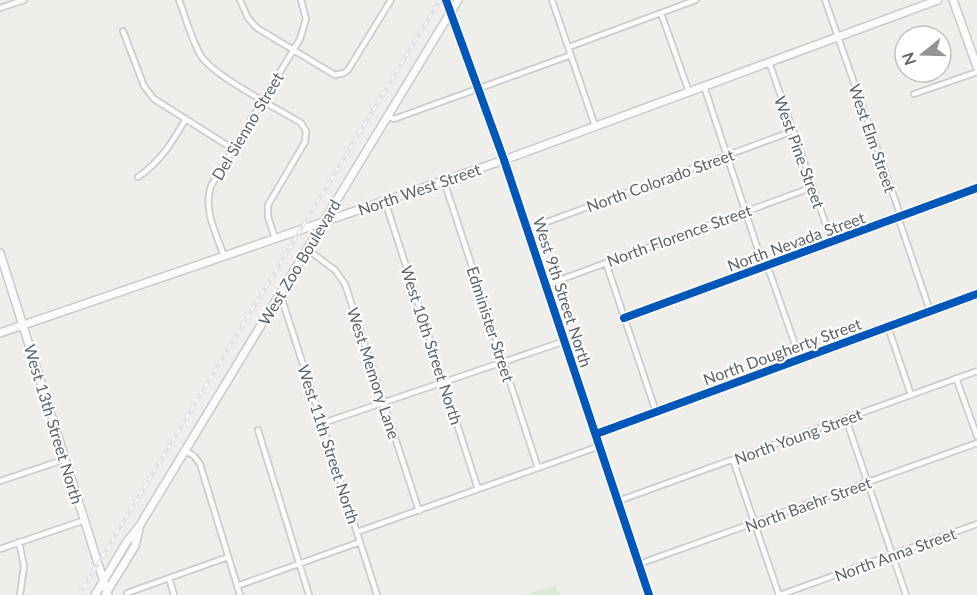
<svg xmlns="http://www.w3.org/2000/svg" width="977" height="595" font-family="Lato,sans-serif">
<rect width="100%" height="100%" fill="#efeeea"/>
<!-- grass -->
<path fill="#d8ebd6" d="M 555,585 L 557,592 L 562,595 L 525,595 Z"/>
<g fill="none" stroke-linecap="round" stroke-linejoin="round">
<defs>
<path id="street" d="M 179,0 C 186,18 191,39 201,56 C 214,76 278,109 301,123 L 306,131 L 305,142 L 268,205 L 268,217 L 275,238
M 240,0 L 248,18 L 257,28 L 335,75 L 344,73 L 348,70 L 391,0
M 552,0 L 595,126
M 825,0 L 899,211 L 899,220 L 930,311
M 0,8 L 24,0
M 661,13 L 689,92
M 123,31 L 144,86 L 154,99 L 233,149
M 569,47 L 696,0
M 769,62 L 832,242
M 704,86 L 762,262 L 770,273 L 800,359
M 914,94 L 977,72
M 388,116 L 394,119 L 571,55
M 138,177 C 160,162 172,143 185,120
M 444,181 L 538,468
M 385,201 L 478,489
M 528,229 L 793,131
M 307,249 L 335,270 L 345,284 L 419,511
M 224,256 C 216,233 203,210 211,186 L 300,39 L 306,19 L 301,0
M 606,263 L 656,412
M 546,285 L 813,187
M 280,293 L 377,595
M 624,318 L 977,188
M 888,327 L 911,395
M 956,378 L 977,436
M 846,419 L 906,595
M 323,423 L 565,341
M 258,430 L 309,595
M 596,434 L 977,294
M 184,450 L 194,456 L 200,464 L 240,595
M 733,460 L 779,595
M 0,481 L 66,459
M 618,501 L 977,371
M 357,532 L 600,446
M 19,542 L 24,566 L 20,595
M 0,549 L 85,520
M 639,564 L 977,443
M 169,578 L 174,595
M 237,586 L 360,542
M 127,593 L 228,557
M 780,595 L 977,524"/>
<path id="secondary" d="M 446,0 L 504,160 L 649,595
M 953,0 L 977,67
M 0,253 L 108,595
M 0,333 L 504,160 L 938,0
M 106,593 L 135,546 L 139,529
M 95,595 L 126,543 L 140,525 L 458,0"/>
</defs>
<!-- street casing -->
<use href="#street" stroke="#cbcccc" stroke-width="8"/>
<!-- secondary casing -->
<use href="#secondary" stroke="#cacacb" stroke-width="10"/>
<!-- street -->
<use href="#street" stroke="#fdfcfc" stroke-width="4.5"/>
<!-- secondary -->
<use href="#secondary" stroke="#fdfcfc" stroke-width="7"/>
<defs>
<path id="rail" d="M 79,595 L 440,0"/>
</defs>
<!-- rail casing -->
<use href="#rail" stroke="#e4e4e4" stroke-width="4"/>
<!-- rail -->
<use href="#rail" stroke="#fff" stroke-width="1.5" stroke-dasharray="4.5" stroke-linecap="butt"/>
<defs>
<path id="cycleway" d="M 446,0 L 504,160 L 649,595
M 624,318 L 977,188
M 596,434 L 977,294"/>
</defs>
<!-- cycleway casing -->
<use href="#cycleway" stroke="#fff" stroke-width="11"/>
<!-- cycleway -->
<use href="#cycleway" stroke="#0057b8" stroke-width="8"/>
</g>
<g text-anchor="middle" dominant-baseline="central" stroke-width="4.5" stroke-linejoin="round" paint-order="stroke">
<!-- street labels -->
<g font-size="16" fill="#5f6368" stroke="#fff">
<text transform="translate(247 126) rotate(-59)">Del Sienno Street</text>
<text transform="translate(873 138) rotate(71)">West Elm Street</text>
<text transform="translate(800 152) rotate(70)">West Pine Street</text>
<text transform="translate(660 180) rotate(-20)">North Colorado Street</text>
<text transform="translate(419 189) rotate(-19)">North West Street</text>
<text transform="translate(679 235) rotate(-20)">North Florence Street</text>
<text transform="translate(796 241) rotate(-20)">North Nevada Street</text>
<text transform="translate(299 262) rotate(-59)">West Zoo Boulevard</text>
<text transform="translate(563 292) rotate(72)">West 9th Street North</text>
<text transform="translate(491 324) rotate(72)">Edminister Street</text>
<text transform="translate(432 345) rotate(72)">West 10th Street North</text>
<text transform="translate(782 351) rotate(-20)">North Dougherty Street</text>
<text transform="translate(374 373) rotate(72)">West Memory Lane</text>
<text transform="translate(54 424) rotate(73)">West 13th Street North</text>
<text transform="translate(798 436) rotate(-20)">North Young Street</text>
<text transform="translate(329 444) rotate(72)">West 11th Street North</text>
<text transform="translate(808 504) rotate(-20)">North Baehr Street</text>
<text transform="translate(895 554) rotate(-20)">North Anna Street</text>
</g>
</g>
<!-- north arrow -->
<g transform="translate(923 54) rotate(251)"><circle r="28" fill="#ffffff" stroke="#bfc1c3" stroke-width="1.5"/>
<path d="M0-4.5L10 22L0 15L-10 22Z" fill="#919496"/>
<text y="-9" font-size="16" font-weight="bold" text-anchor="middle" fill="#5f6368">N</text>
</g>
</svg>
